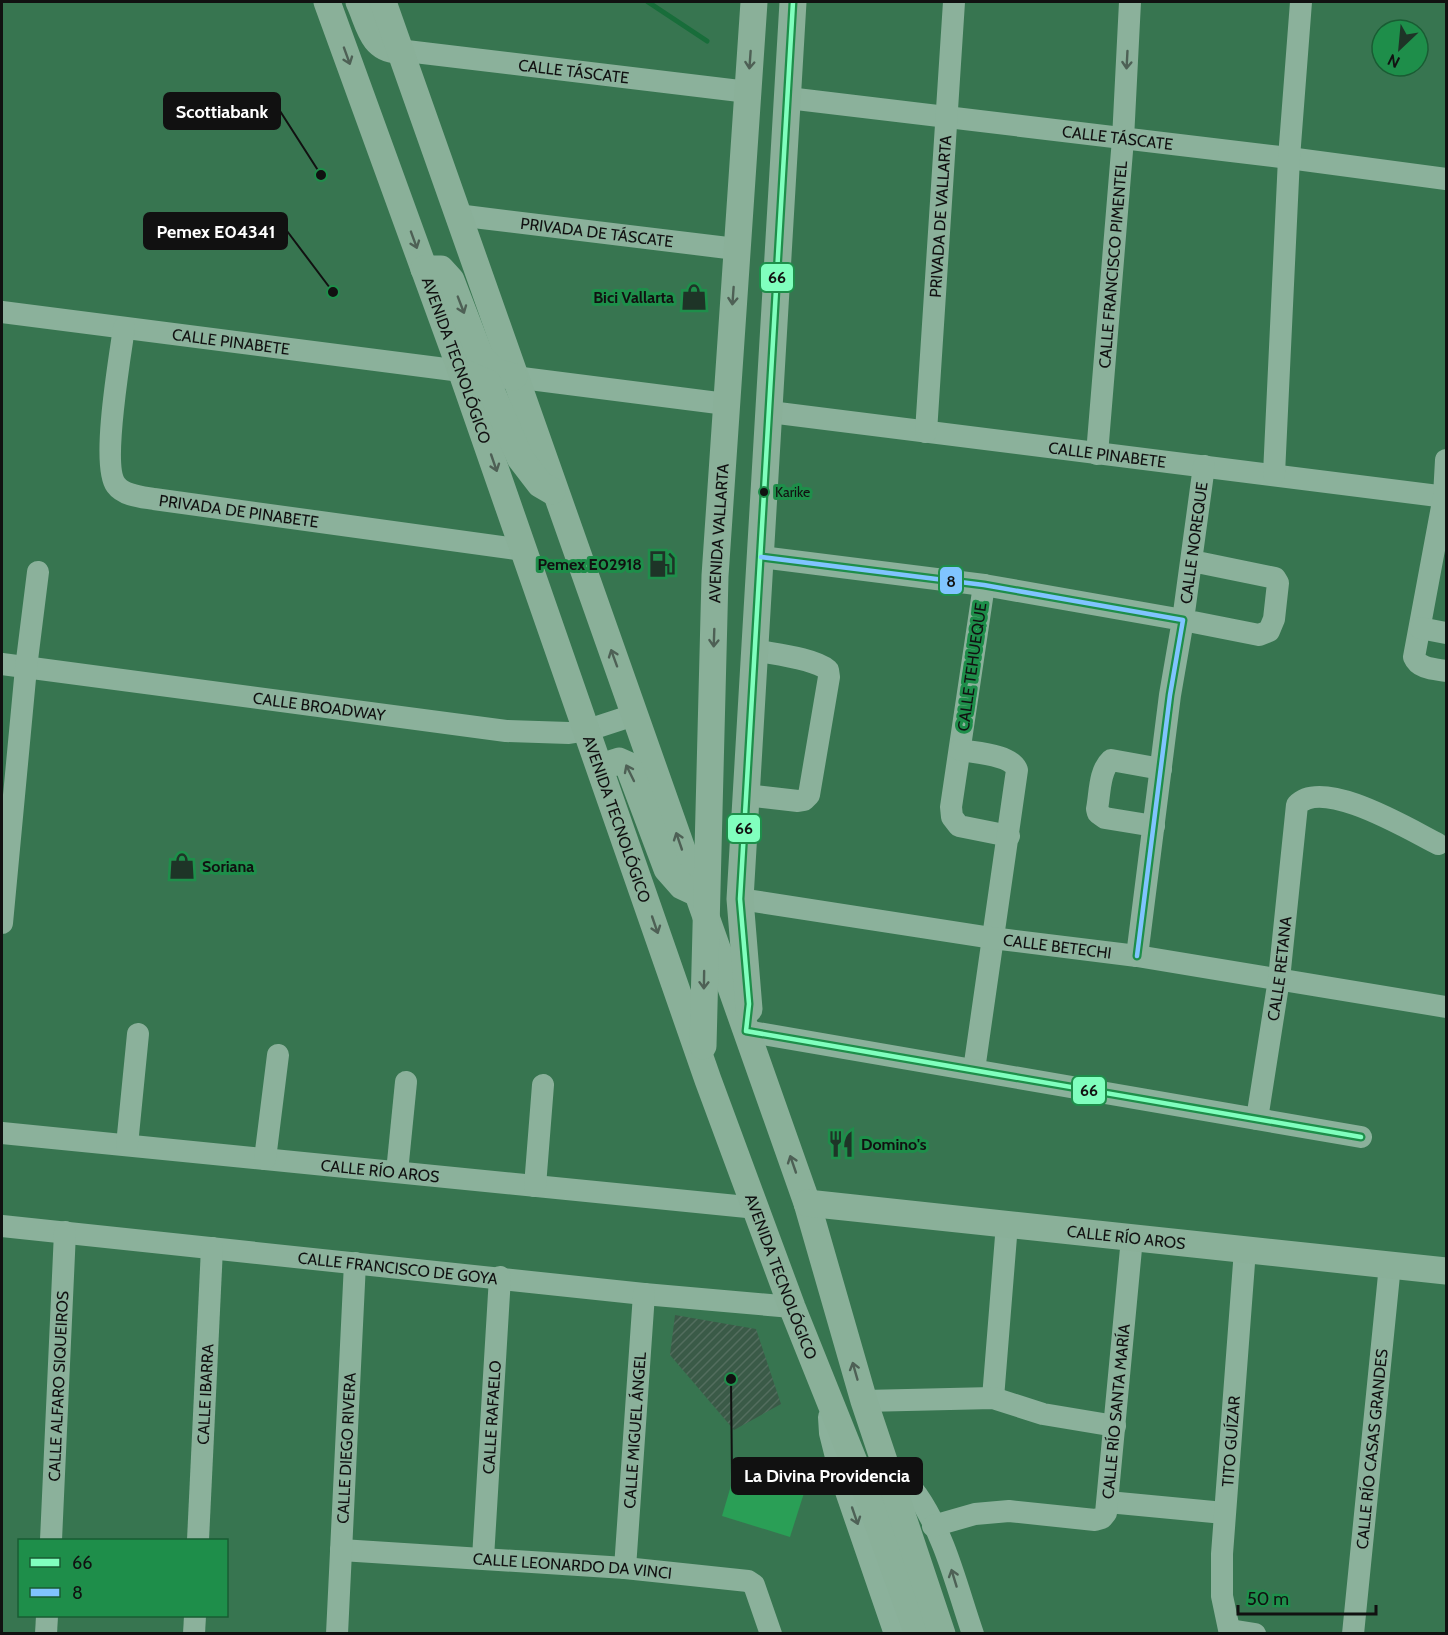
<svg xmlns="http://www.w3.org/2000/svg" width="1448" height="1635" font-family="Cabin,sans-serif">
<defs>
<pattern id="building-hatch" width="6" height="6" patternUnits="userSpaceOnUse" patternTransform="scale(1.5)"><rect width="6" height="6" fill="#3a5a47"/><path d="M-1 1l2-2M0 6l6-6M5 7l2-2" fill="none" stroke="#536d5e"/></pattern>
</defs>
<rect width="100%" height="100%" fill="#377550"/>
<!-- pitch -->
<path fill="#2a9f56" d="M 735,1472 L 804,1493 L 790,1537 L 722,1516 Z"/>
<g fill="none" stroke-linecap="round" stroke-linejoin="round">
<!-- stream -->
<path stroke="#186d3a" stroke-width="5" d="M 648,2 L 707,41"/>
</g>
<!-- building -->
<path fill="url(#building-hatch)" d="M 675,1315 L 756,1329 L 781,1404 L 734,1430 L 670,1355 Z"/>
<g fill="none" stroke-linecap="round" stroke-linejoin="round">
<!-- minor -->
<g stroke="#8bb19b" stroke-width="22">
<path id="s1" d="M 398,50 L 748,92"/>
<path id="s2" d="M 788,98 L 1289,158 L 1446,179"/>
<path id="s3" d="M 457,215 L 736,249"/>
<path id="s4" d="M 2,312 L 461,371"/>
<path id="s5" d="M 124,328 C 120,356 101,466 116,485 C 124,496 142,497 154,499 L 524,550"/>
<path d="M 514,377 L 726,404"/>
<path id="s6" d="M 770,412 L 1446,497"/>
<path id="s7" d="M 926,432 L 954,2"/>
<path id="s8" d="M 1097,454 L 1123,139 L 1130,2"/>
<path d="M 1446,460 L 1444,496 L 1414,657 C 1419,669 1434,669 1446,671"/>
<path d="M 1274,474 L 1289,158 L 1301,2"/>
<path d="M 761,557 L 984,585 L 1183,620 L 1170,695 L 1137,956"/>
<path id="s9" d="M 1192,561 L 1275,578 L 1278,583 L 1274,619 L 1269,631 L 1259,635 L 1183,620 L 1204,466"/>
<path d="M 984,585 L 951,807 L 952,817 L 959,826 L 1009,836"/>
<path d="M 1420,628 L 1446,633"/>
<path id="s10" d="M 2,664 L 506,731 L 569,733 L 588,730 L 634,715"/>
<path d="M 960,750 C 975,753 1011,754 1017,770 L 974,1070"/>
<path d="M 746,795 L 798,801 L 804,800 L 809,795 L 829,677 L 828,670 C 814,658 773,654 754,650"/>
<path d="M 1154,826 L 1105,818 L 1098,813 L 1097,809 C 1100,794 1099,771 1111,760 L 1161,769"/>
<path id="s11" d="M 740,899 L 992,938 L 1137,956 L 1446,1007"/>
<path d="M 2,923 L 26,668 L 38,572"/>
<path d="M 746,1031 L 1361,1137"/>
<path id="s12" d="M 1257,1119 L 1279,979 L 1297,805 C 1323,777 1410,830 1438,844"/>
<path id="s13" d="M 2,1133 L 757,1208"/>
<path d="M 127,1145 L 138,1034"/>
<path d="M 265,1159 L 278,1055"/>
<path d="M 397,1172 L 406,1082"/>
<path d="M 535,1186 L 543,1085"/>
<path id="s14" d="M 2,1226 L 644,1294 L 792,1307"/>
<path d="M 993,1398 L 1007,1224"/>
<path d="M 864,1401 L 993,1398 L 1043,1414 L 1115,1426"/>
<path d="M 829,1417 L 830,1433 L 841,1477 L 895,1634"/>
<path d="M 886,1466 C 897,1475 909,1483 917,1495 C 945,1535 957,1588 973,1634"/>
<path d="M 1108,1502 L 1224,1513"/>
<path id="s15" d="M 933,1526 L 975,1514 L 1009,1511 L 1095,1520 L 1102,1518 L 1106,1513 L 1132,1238"/>
<path id="s16" d="M 51,1540 L 65,1232"/>
<path id="s17" d="M 198,1540 L 212,1248"/>
<path id="s18" d="M 341,1550 L 625,1568 L 748,1581 L 754,1585 L 771,1634"/>
<path id="s19" d="M 483,1558 L 500,1277"/>
<path id="s20" d="M 625,1568 L 644,1294"/>
<path d="M 1230,1630 L 1255,1634"/>
<path d="M 46,1634 L 47,1616"/>
<path d="M 194,1634 L 195,1616"/>
<path id="s21" d="M 337,1634 L 355,1263"/>
<path id="s22" d="M 1230,1634 L 1222,1596 L 1222,1554 L 1245,1250"/>
<path id="s23" d="M 1353,1634 L 1390,1265"/>
</g>
<!-- major -->
<g stroke="#8ab099" stroke-width="27">
<path id="s24" d="M 327,2 L 463,376 L 708,1080 L 792,1307 L 869,1499 L 918,1634"/>
<path d="M 359,2 C 369,23 371,49 398,50"/>
<path d="M 383,2 L 807,1203 L 864,1401 L 942,1634"/>
<path d="M 424,269 L 441,269 L 451,280 L 481,358 L 496,372 L 514,377"/>
<path d="M 461,371 L 488,383 L 520,458 L 540,484 L 552,491"/>
<path d="M 600,767 L 619,761 L 628,765 L 667,869 L 682,886 L 697,893"/>
<path d="M 749,1009 L 740,899 L 793,2"/>
<path id="s25" d="M 703,1046 L 715,576 L 754,2"/>
<path id="s26" d="M 807,1203 L 1446,1271"/>
</g>
<defs>
<path id="bus-1" d="M 793,2 L 740,899 L 749,1004 L 746,1031 L 1361,1137"/>
<path id="bus-2" d="M 761,557 L 984,585 L 1183,620 L 1170,695 L 1137,956"/>
</defs>
<!-- bus-1 casing -->
<use href="#bus-1" stroke="#1e8e4a" stroke-width="9"/>
<!-- bus-2 casing -->
<use href="#bus-2" stroke="#1e8e4a" stroke-width="9"/>
<!-- bus-1 -->
<use href="#bus-1" stroke="#80ffbe" stroke-width="4.5"/>
<!-- bus-2 -->
<use href="#bus-2" stroke="#80c4ff" stroke-width="4.5"/>
</g>
<!-- one-way arrows -->
<defs><path id="oneway-shaft" d="M-6 0H5M1.5-3L5.5 0L1.5 3" fill="none" stroke-width="1.6" stroke-linecap="round" stroke-linejoin="round" transform="scale(1.5)"/></defs>
<g stroke="#4e6055">
<use href="#oneway-shaft" transform="translate(347 56) rotate(70)"/>
<use href="#oneway-shaft" transform="translate(750 60) rotate(94)"/>
<use href="#oneway-shaft" transform="translate(414 240) rotate(70)"/>
<use href="#oneway-shaft" transform="translate(733 296) rotate(94)"/>
<use href="#oneway-shaft" transform="translate(461 305) rotate(69)"/>
<use href="#oneway-shaft" transform="translate(494 463) rotate(71)"/>
<use href="#oneway-shaft" transform="translate(714 638) rotate(92)"/>
<use href="#oneway-shaft" transform="translate(614 658) rotate(-110)"/>
<use href="#oneway-shaft" transform="translate(630 773) rotate(-116)"/>
<use href="#oneway-shaft" transform="translate(679 841) rotate(-109)"/>
<use href="#oneway-shaft" transform="translate(655 925) rotate(71)"/>
<use href="#oneway-shaft" transform="translate(704 980) rotate(91)"/>
<use href="#oneway-shaft" transform="translate(793 1164) rotate(-109)"/>
<use href="#oneway-shaft" transform="translate(855 1371) rotate(-106)"/>
</g>
<g stroke="#4e6156">
<use href="#oneway-shaft" transform="translate(1127 60) rotate(93)"/>
<use href="#oneway-shaft" transform="translate(855 1516) rotate(71)"/>
<use href="#oneway-shaft" transform="translate(954 1578) rotate(-107)"/>
</g>
<!-- icons -->
<defs>
<symbol id="shop-bare" viewBox="-9 -9 18 18"><path d="M-5-2.5h2.3a2.7 3.5 0 0 1 5.4 0H5L5.5 6h-11ZM-1.5-2.5h3a1.5 2.3 0 0 0-3 0Z" fill="#1e3427" stroke="#1e8e4a" stroke-width="2.5" paint-order="stroke"/></symbol>
<symbol id="fuel-bare" viewBox="-9 -9 18 18"><path d="M-5.5-6h7V0h2V4h1.3V-2.5L3-4.5l.8-.8L6-3V5H2.5V1h-1V6h-7ZM-4.2-4.7v3.2H.2V-4.7Z" fill="#1e3427" stroke="#1e8e4a" stroke-width="2.5" paint-order="stroke"/></symbol>
<symbol id="restaurant-bare" viewBox="-9 -9 18 18"><path d="M-5-6h1v4h1v-4h1v4h1v-4h1v5L-1.5 .5V6h-2V.5L-5-1ZM5-6V6H3V1.5H1.5Q1.5-4 5-6Z" fill="#1e3427" stroke="#1e8e4a" stroke-width="2.5" paint-order="stroke"/></symbol>
</defs>
<g fill-rule="evenodd">
<use href="#shop-bare" x="675" y="278" width="38" height="38"/>
<use href="#fuel-bare" x="643" y="545" width="38" height="38"/>
<use href="#shop-bare" x="163" y="847" width="38" height="38"/>
<use href="#restaurant-bare" x="822" y="1125" width="38" height="38"/>
</g>
<!-- markers -->
<circle fill="#111" stroke="#1e8e4a" stroke-width="2" cx="764" cy="492" r="5"/>
<g text-anchor="middle" dominant-baseline="central" stroke-width="6" stroke-linejoin="round" paint-order="stroke">
<!-- bus labels -->
<g font-size="14" fill="#111" stroke="#1e8e4a" text-anchor="start">
<text x="775" y="492">Karike</text>
</g>
<!-- street labels -->
<g font-size="16" fill="#111" stroke="#1e8e4a">
<text stroke="none"><textPath href="#s1" startOffset="177">CALLE TÁSCATE</textPath></text>
<text stroke="none"><textPath href="#s2" startOffset="332">CALLE TÁSCATE</textPath></text>
<text stroke="none"><textPath href="#s7" startOffset="216">PRIVADA DE VALLARTA</textPath></text>
<text stroke="none"><textPath href="#s3" startOffset="141">PRIVADA DE TÁSCATE</textPath></text>
<text stroke="none"><textPath href="#s8" startOffset="190">CALLE FRANCISCO PIMENTEL</textPath></text>
<text stroke="none"><textPath href="#s4" startOffset="231">CALLE PINABETE</textPath></text>
<text stroke="none"><textPath href="#s24" startOffset="381">AVENIDA TECNOLÓGICO</textPath></text>
<text stroke="none"><textPath href="#s6" startOffset="340">CALLE PINABETE</textPath></text>
<text stroke="none"><textPath href="#s5" startOffset="286">PRIVADA DE PINABETE</textPath></text>
<text stroke="none"><textPath href="#s25" startOffset="513">AVENIDA VALLARTA</textPath></text>
<text stroke="none"><textPath href="#s9" startOffset="306">CALLE NOREQUE</textPath></text>
<text transform="translate(972 667) rotate(-82)">CALLE TEHUEQUE</text>
<text stroke="none"><textPath href="#s10" startOffset="320">CALLE BROADWAY</textPath></text>
<text stroke="none"><textPath href="#s24" startOffset="867">AVENIDA TECNOLÓGICO</textPath></text>
<text stroke="none"><textPath href="#s11" startOffset="321">CALLE BETECHI</textPath></text>
<text stroke="none"><textPath href="#s12" startOffset="152">CALLE RETANA</textPath></text>
<text stroke="none"><textPath href="#s13" startOffset="380">CALLE RÍO AROS</textPath></text>
<text stroke="none"><textPath href="#s26" startOffset="321">CALLE RÍO AROS</textPath></text>
<text stroke="none"><textPath href="#s14" startOffset="398">CALLE FRANCISCO DE GOYA</textPath></text>
<text stroke="none"><textPath href="#s24" startOffset="1353">AVENIDA TECNOLÓGICO</textPath></text>
<text stroke="none"><textPath href="#s16" startOffset="154">CALLE ALFARO SIQUEIROS</textPath></text>
<text stroke="none"><textPath href="#s17" startOffset="146">CALLE IBARRA</textPath></text>
<text stroke="none"><textPath href="#s15" startOffset="280">CALLE RÍO SANTA MARÍA</textPath></text>
<text stroke="none"><textPath href="#s19" startOffset="141">CALLE RAFAELO</textPath></text>
<text stroke="none"><textPath href="#s20" startOffset="138">CALLE MIGUEL ÁNGEL</textPath></text>
<text stroke="none"><textPath href="#s22" startOffset="194">TITO GUÍZAR</textPath></text>
<text stroke="none"><textPath href="#s21" startOffset="186">CALLE DIEGO RIVERA</textPath></text>
<text stroke="none"><textPath href="#s23" startOffset="186">CALLE RÍO CASAS GRANDES</textPath></text>
<text stroke="none"><textPath href="#s18" startOffset="232">CALLE LEONARDO DA VINCI</textPath></text>
</g>
<!-- poi labels -->
<g font-size="16" font-weight="bold" fill="#111" stroke="#1e8e4a" text-anchor="end">
<text x="674" y="297">Bici Vallarta</text>
<text x="642" y="564">Pemex E02918</text>
<text x="202" y="866" text-anchor="start">Soriana</text>
<text x="861" y="1144" text-anchor="start">Domino's</text>
</g>
</g>
<!-- callouts -->
<path fill="none" stroke="#111" stroke-width="2" d="M321 175L280 111M333 292L287 231M731 1379L732 1476"/>
<g fill="#111" stroke="#1e8e4a" stroke-width="2">
<circle cx="321" cy="175" r="6"/>
<circle cx="333" cy="292" r="6"/>
<circle cx="731" cy="1379" r="6"/>
</g>
<g fill="#111" stroke="#111" stroke-width="2">
<rect x="164" y="93" width="116" height="36" rx="6"/>
<rect x="144" y="213" width="143" height="36" rx="6"/>
<rect x="732" y="1458" width="190" height="36" rx="6"/>
</g>
<g font-size="18" text-anchor="middle" font-weight="bold" fill="#fff">
<text x="222" y="118">Scottiabank</text>
<text x="216" y="238">Pemex E04341</text>
<text x="827" y="1482">La Divina Providencia</text>
</g>
<g stroke="#1e8e4a" stroke-width="2">
<rect x="760" y="263" width="34" height="29" rx="6" fill="#80ffbe"/>
<rect x="939" y="566" width="24" height="29" rx="6" fill="#80c4ff"/>
<rect x="727" y="814" width="34" height="29" rx="6" fill="#80ffbe"/>
<rect x="1072" y="1076" width="34" height="29" rx="6" fill="#80ffbe"/>
</g>
<g font-size="16" text-anchor="middle" font-weight="bold" fill="#111">
<text x="777" y="283">66</text>
<text x="951" y="587">8</text>
<text x="744" y="834">66</text>
<text x="1089" y="1096">66</text>
</g>
<!-- border -->
<rect width="1448" height="1635" fill="none" stroke="#111111" stroke-width="6"/>
<!-- legend -->
<rect x="18" y="1539" width="210" height="78" fill="#1e8e4a" stroke="#195c33" stroke-width="1.5"/>
<rect x="30" y="1558" width="30" height="9" fill="#80ffbe" stroke="#195c33" stroke-width="1.5"/>
<text x="72" y="1569" font-size="18" fill="#111111">66</text>
<rect x="30" y="1588" width="30" height="9" fill="#80c4ff" stroke="#195c33" stroke-width="1.5"/>
<text x="72" y="1599" font-size="18" fill="#111111">8</text>
<!-- north arrow -->
<g transform="translate(1400 48) rotate(206)"><circle r="28" fill="#1e8e4a" stroke="#195c33" stroke-width="1.5"/>
<path d="M0-4.5L10 22L0 15L-10 22Z" fill="#1e3427"/>
<text y="-9" font-size="16" font-weight="bold" text-anchor="middle" fill="#111111">N</text>
</g>
<!-- scale -->
<path d="M1238 1605v9h138v-9" fill="none" stroke="#111111" stroke-width="3"/>
<text x="1247" y="1605" font-size="18" fill="#111111" stroke="#1e8e4a" stroke-width="4.5" paint-order="stroke">50 m</text>
</svg>
